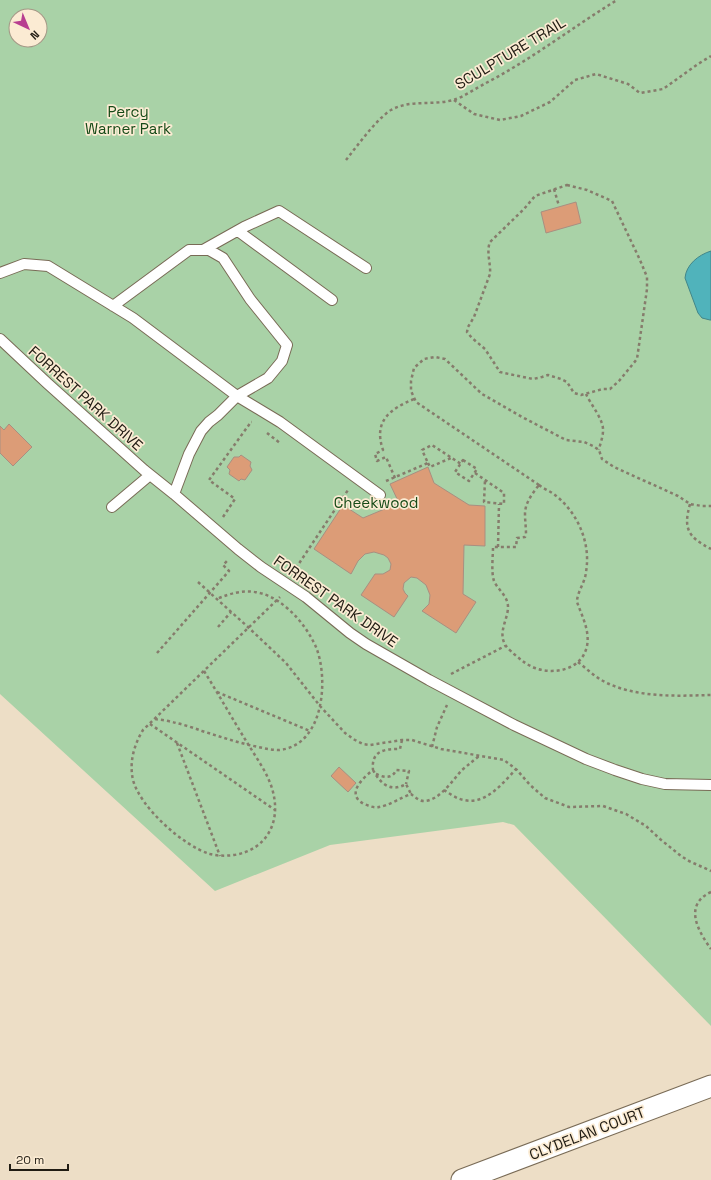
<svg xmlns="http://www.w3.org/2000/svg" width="711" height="1180" font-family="'Space Grotesk',sans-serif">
<rect width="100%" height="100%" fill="#eddec6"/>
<!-- green -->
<path fill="#a9d2a7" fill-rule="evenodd" d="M 0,0 L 711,0 L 711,1026 L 514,825 L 503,822 L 330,845 L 215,891 L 0,694 ZM 16,16 L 40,16 L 40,40 L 16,40 Z"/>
<!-- water -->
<path fill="#50b3bb" stroke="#428689" d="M 711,251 L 711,320 L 710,320 L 702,318 L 698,313 L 685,278 C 686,265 698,255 711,251 Z"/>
<!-- building -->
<path fill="#dc9c77" stroke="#a88f81" d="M 576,202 L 581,223 L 546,233 L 541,212 Z
M 9,424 L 32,447 L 13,466 L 0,453 L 0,426 L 4,430 Z
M 241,455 L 251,462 L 250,466 L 252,470 L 245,480 L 241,479 L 239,481 L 229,474 L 230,470 L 227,467 L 234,457 L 239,457 Z
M 428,467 L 434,483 L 469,505 L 485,506 L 485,546 L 464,545 L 463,594 L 476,602 L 456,633 L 422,611 L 429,604 L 430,595 L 426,585 L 417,578 L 411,577 L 404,583 L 403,589 L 405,593 L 408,596 L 394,617 L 361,595 L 375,574 L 383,574 L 390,570 L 391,564 L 388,558 L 384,555 L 374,552 L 365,554 L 358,561 L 351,574 L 314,549 L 343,505 L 363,518 L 399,503 L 390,484 Z
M 339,767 L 356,783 L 348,792 L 331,776 Z"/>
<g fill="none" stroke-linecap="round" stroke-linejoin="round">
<defs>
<path id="service" d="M 238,231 L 332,300
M 203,250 L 244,227 L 279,211 L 366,268
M 0,273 L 24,264 L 48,266 L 133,318 L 237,396 L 268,378 L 282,361 L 287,345 L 250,299 L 223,258 L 209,250 L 189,250 L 113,306
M 0,339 L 47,383 L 144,470 L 174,494 L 238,549 L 261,567 L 306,597 L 350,633 L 366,644 L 429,680 L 514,725 L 586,759 L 615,770 L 642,779 L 665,784 L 711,785
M 174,494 L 189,454 L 201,431 L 209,422 L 218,415 L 237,396 L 280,422 L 380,495
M 112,507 L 150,475"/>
<path id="minor" d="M 462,1180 L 711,1086"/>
</defs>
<!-- service casing -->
<use href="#service" stroke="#796b56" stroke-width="12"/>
<!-- minor casing -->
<use href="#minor" stroke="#796b56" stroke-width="23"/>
<!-- path -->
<path stroke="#867c6c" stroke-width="2.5" stroke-dasharray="3 3" stroke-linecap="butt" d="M 454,100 L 474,114 L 500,120 L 521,116 L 550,102 L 575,80 L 596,74 L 628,84 L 640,93 L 663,89 L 698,64 L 711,56
M 346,160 C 357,146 368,131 381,118 C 384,116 387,112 391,110 C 411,99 432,106 453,100 C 464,97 476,88 486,83 C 532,59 573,27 617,0
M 567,185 L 587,190 L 612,201 L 640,260 L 647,277 L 647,289 L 637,359 L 619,381 L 610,389 L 603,389 L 581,395 L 574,393 L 567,382 L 561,379 L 548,375 L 542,377 L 533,379 L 504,373 L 500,372 L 485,349 L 472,338 L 467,332 L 468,327 L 474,317 L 490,274 C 491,264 486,252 490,242 L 524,209 L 535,196 Z
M 554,189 L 559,206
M 586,394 C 591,405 604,420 603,431 C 603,437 600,444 599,450
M 267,433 L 280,443
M 463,460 L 477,469 L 469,481 L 455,472 Z
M 428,463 L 430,467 L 451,458
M 475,473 L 504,493 L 504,504 L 484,502 L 485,480
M 395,478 L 386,457 L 377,461 L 375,454 L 383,450 C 373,421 390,409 414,399
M 386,481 L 428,463 L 422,450 L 432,445 L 461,464
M 539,485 L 416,402 L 411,391 L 411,381 L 414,368 L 424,359 L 435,357 L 445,359 L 482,394 L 522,417 L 566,440 L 584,442 L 593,446 L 599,450 L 602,459 L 614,467 L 678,496 L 690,504 L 702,506 L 711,506
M 539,485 C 544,489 550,491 555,495 C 578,513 591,543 586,572 C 585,583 577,592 577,602 C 582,616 590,631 587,646 C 582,670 554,675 535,668 C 527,665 521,660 514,654 C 512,652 508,649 506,646 C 497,633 508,620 508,607 C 508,596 498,590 494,581 C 491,572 493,556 493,547 L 516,547 L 517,538 L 525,537 L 526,534 C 526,527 525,521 525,514 C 525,503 532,494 539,485 Z
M 690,504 C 683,529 688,537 711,549
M 223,517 L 235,499 L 209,480 L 251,422 L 252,422
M 498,547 L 499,504
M 296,568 L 348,490
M 198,582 L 249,628 L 286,663 L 320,706 L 345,733 L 355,740 L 363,744 L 370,745 L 402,740 L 412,740 L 441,749 L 504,760 L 517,770 L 530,785 L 545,798 L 569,807 L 603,806 L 626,814 L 646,826 L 660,839 L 681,856 L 689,861 L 711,871
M 218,627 L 231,612
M 157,653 L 229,571 L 223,565 L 228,560
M 578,662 C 587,669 595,677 605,682 C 637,698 676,696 711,695
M 204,671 C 219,695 233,720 248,744 C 257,759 269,775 273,792 C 281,823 266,850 234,855 C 226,856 218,856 210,854 C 183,846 140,807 133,780 C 129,762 134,745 143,730 L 280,597
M 451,674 L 505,646
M 217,692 L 310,731
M 155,719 C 162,720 170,721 176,723 C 185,725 194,728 202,731 C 218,736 233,741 249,745 C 259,747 269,750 279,750 C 324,746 329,679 316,647 C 309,632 300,619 287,608 C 265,589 244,587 217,599
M 150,724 L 275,810
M 402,740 L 400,749 C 385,749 371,750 373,770 C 363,778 345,794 364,804 C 369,806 374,808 379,807 C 388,806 402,797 411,794 C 415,797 419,801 424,801 C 439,801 453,780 462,770 C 468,765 473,761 479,756
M 177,743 L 220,856
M 432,747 L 437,727 L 447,705
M 373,770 C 380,783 390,793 406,784 L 411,794
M 376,774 C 383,777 392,780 396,770 L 409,771 L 406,784
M 444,790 C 450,794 457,799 464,800 C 486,805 503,783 516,769
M 711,892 C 683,905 698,931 711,949"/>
<!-- service -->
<use href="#service" stroke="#fff" stroke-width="10"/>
<!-- minor -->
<use href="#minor" stroke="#fff" stroke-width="21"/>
</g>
<g text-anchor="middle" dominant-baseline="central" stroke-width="3.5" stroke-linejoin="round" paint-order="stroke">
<!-- street labels -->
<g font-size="15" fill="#211c13" stroke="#fbebd3">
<text transform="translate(510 53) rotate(-31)">SCULPTURE TRAIL</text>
<text transform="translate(86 398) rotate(42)">FORREST PARK DRIVE</text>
<text transform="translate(336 601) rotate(35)">FORREST PARK DRIVE</text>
<text transform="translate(587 1133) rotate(-21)">CLYDELAN COURT</text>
</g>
<!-- park labels -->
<g font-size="15" fill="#154a17" stroke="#fbebd3">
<text x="128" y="111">Percy<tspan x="128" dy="17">Warner Park</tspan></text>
<text x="376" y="502">Cheekwood</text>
</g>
</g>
<!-- north arrow -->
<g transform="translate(28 28) rotate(136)"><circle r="19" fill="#fbebd3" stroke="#a49886"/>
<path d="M0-3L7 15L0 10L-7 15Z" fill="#b83e90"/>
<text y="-6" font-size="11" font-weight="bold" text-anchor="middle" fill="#211c13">N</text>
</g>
<!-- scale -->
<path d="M10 1164v6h58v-6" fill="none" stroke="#211c13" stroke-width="2"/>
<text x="16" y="1164" font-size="12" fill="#211c13" stroke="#fbebd3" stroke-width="3" paint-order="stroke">20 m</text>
</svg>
